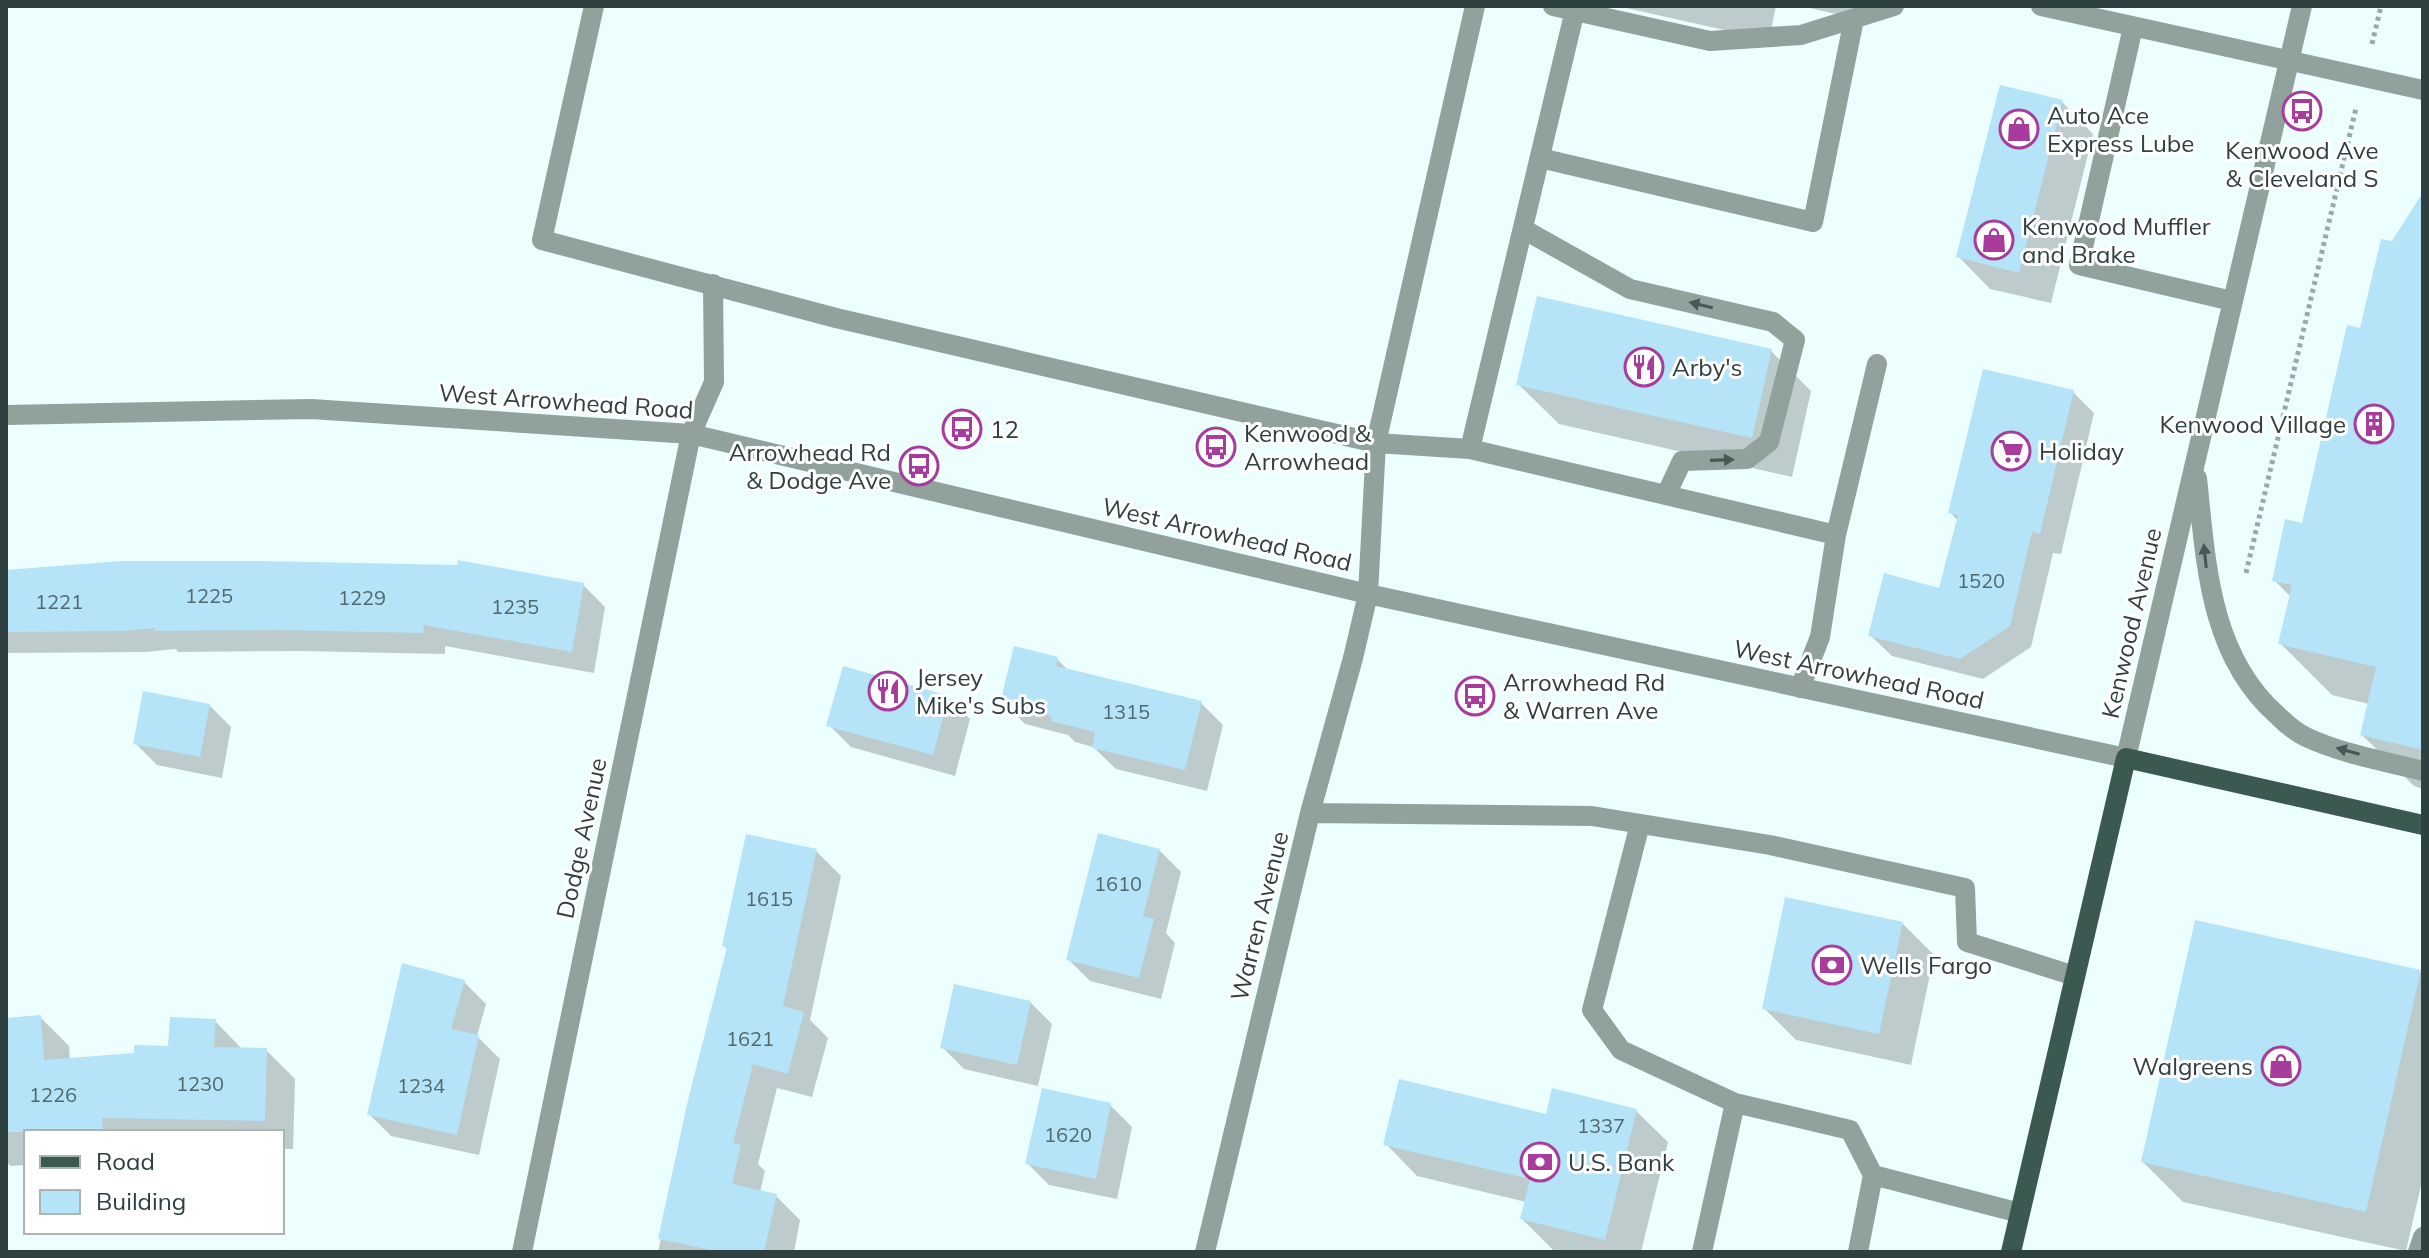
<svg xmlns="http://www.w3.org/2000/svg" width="2429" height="1258" font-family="Mulish,sans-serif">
<rect width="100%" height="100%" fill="#edfeff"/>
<!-- shadow -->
<path fill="#0003" d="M 1617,6 L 1776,6 L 1769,40 Z
M 1801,6 L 1875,6 L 1871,22 Z
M 2062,102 L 2093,134 L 2051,303 L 1990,289 L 1959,257 Z
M 2423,227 L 2423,789 L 2414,786 L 2362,735 L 2369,704 L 2332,695 L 2280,643 L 2291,597 L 2274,580 L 2303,525 L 2361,331 L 2393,244 Z
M 1771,351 L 1811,391 L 1792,477 L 1559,424 L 1518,384 Z
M 2073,392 L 2094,413 L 2061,554 L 2053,553 L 2031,647 L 1983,679 L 1892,656 L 1870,635 L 1941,590 L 1958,521 L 1950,512 Z
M 6,572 L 583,585 L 605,607 L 594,673 L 445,646 L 445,654 L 299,651 L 178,652 L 176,649 L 145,652 L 6,653 Z
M 1057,659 L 1069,671 L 1201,703 L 1223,725 L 1207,791 L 1116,769 L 1093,747 L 1075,742 L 1068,735 L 1025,724 L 1003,702 Z
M 948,697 L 970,719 L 955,776 L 851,747 L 829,725 Z
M 209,705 L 231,727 L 222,778 L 157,765 L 135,743 Z
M 1159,850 L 1181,872 L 1166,933 L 1175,943 L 1161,999 L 1090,981 L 1068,959 Z
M 816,851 L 841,876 L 810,1020 L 828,1038 L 812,1097 L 777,1088 L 758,1164 L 765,1171 L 760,1192 L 776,1196 L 800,1220 L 794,1252 L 658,1252 L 690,1100 L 728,950 L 724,946 Z
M 1902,923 L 1934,955 L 1911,1065 L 1796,1040 L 1764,1008 Z
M 2420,972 L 2423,975 L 2423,1177 L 2406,1251 L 2183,1202 L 2143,1162 Z
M 464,982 L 486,1004 L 477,1036 L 500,1059 L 479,1155 L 391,1136 L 369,1114 Z
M 1030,1002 L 1052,1024 L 1038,1086 L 964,1069 L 942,1047 Z
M 40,1017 L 69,1046 L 70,1060 L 136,1054 L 170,1048 L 215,1021 L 243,1050 L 266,1050 L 295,1079 L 293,1149 L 282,1149 L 282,1132 L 26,1132 L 26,1165 L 11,1166 L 6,1162 L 6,1020 Z
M 1110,1105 L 1132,1127 L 1117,1199 L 1049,1185 L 1027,1163 Z
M 1636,1111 L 1668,1142 L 1641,1252 L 1554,1251 L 1522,1219 L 1526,1202 L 1417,1176 L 1386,1144 L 1547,1116 Z"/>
<!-- building -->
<path fill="#b5e3f8" d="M 2000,85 L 2063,100 L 2019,273 L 1956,257 Z
M 2423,192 L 2423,750 L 2360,735 L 2376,667 L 2278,644 L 2292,585 L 2272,581 L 2285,519 L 2302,523 L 2347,325 L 2360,328 L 2381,239 L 2392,241 Z
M 1537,296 L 1772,349 L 1752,438 L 1516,385 Z
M 1983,369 L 2074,390 L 2040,534 L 2032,532 L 2010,626 L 1960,659 L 1868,636 L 1884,573 L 1939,588 L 1958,515 L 1948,513 Z
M 458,560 L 584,583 L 572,652 L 424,625 L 423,633 L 276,630 L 154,631 L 155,628 L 122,631 L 6,632 L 6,570 L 121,561 L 261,561 L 457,565 Z
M 1014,646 L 1058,657 L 1056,666 L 1202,701 L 1185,770 L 1092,748 L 1095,732 L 1051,721 L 1052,716 L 1000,703 Z
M 843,666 L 949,696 L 933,755 L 826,726 Z
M 143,691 L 210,704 L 200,757 L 133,744 Z
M 1098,833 L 1160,849 L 1143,916 L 1154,919 L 1139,978 L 1066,960 Z
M 746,834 L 817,849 L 783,1006 L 804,1012 L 788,1074 L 753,1064 L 733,1143 L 741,1145 L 732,1184 L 777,1194 L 764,1252 L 721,1252 L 658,1239 L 688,1100 L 727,947 L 722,946 Z
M 1785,897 L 1903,922 L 1879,1034 L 1762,1009 Z
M 2195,920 L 2421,970 L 2366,1212 L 2141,1162 Z
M 402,963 L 465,980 L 451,1029 L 479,1035 L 457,1135 L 367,1115 Z
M 954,984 L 1031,1001 L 1017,1065 L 940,1048 Z
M 41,1015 L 44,1060 L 134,1053 L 134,1045 L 168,1046 L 170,1017 L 216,1019 L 214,1047 L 267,1048 L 265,1121 L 102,1118 L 103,1129 L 63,1132 L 6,1132 L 6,1018 Z
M 1399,1079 L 1546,1114 L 1552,1088 L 1637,1109 L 1605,1240 L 1520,1219 L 1530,1179 L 1383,1145 Z
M 1042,1088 L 1111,1103 L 1096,1179 L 1025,1164 Z"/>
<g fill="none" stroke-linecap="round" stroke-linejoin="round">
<!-- path -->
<path stroke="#98a9aa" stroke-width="5" stroke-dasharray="4 4" stroke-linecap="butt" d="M 2372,44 L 2381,6
M 2246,573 L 2356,108"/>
<!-- minor -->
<path stroke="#91a19c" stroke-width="20" d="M 594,6 L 542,240 L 836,318 L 1376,443 L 1470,449 L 1836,535
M 1553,6 L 1710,41 L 1801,35 L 1894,6
M 2041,6 L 2423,90
M 2133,27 L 2079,265 L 2232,301
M 1540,158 L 1813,222 L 1854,19
M 1523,229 L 1630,289 L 1773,322 L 1795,340 L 1769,442 L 1747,459 L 1682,461 L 1666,495
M 6,415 L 311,409 L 691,434 L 1368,594 L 2126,758 L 2302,6
M 1470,449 L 1575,10
M 2197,478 C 2206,562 2209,655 2277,715 C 2285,723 2295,732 2306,737 C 2342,754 2384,761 2423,771
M 1800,688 L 1820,637 L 1836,535 L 1877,364
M 1310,813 L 1592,816 L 1770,845 L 1965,888 L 1967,942 L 2075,976
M 1640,824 L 1592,1010 L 1621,1050 L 1735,1103
M 1873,1175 L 2020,1213
M 522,1252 L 691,434 L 714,382 L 713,284
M 1205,1252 L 1310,813 L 1353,658 L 1368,594 L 1376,443 L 1475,6
M 1702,1252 L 1735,1103 L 1850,1130 L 1873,1175 L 1858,1252
M 2418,1252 L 2423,1237"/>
<!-- major -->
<path stroke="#3c5951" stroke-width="20" d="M 2011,1252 L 2126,758 L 2423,825"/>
</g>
<!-- one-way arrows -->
<defs><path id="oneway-solid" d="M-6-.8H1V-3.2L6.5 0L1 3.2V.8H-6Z" transform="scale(2)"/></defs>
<g fill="#485858">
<use href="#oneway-solid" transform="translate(1701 305) rotate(-167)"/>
<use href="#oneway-solid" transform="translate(1722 460) rotate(-2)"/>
<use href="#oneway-solid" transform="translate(2205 556) rotate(-96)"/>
<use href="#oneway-solid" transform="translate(2348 751) rotate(-164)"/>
</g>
<!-- icons -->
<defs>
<symbol id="bus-ring" viewBox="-11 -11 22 22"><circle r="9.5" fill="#fff" stroke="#a73c9c" stroke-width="1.5"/><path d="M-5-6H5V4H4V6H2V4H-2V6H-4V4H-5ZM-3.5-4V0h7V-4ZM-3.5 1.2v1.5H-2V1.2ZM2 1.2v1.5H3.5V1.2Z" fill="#a73c9c"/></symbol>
<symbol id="shop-ring" viewBox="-11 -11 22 22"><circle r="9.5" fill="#fff" stroke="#a73c9c" stroke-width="1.5"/><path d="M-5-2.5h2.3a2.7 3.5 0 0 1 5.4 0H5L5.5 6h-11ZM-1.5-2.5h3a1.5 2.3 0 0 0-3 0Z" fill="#a73c9c"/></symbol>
<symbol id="restaurant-ring" viewBox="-11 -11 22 22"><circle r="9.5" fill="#fff" stroke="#a73c9c" stroke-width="1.5"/><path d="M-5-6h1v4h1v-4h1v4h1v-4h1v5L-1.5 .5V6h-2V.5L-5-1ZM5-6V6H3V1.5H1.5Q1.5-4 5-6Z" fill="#a73c9c"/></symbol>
<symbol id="building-ring" viewBox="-11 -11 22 22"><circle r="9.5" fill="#fff" stroke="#a73c9c" stroke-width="1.5"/><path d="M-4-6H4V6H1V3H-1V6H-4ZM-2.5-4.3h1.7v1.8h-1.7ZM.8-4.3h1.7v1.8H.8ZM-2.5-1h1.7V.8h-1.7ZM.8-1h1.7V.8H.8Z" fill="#a73c9c"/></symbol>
<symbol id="supermarket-ring" viewBox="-11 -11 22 22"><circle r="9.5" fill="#fff" stroke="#a73c9c" stroke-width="1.5"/><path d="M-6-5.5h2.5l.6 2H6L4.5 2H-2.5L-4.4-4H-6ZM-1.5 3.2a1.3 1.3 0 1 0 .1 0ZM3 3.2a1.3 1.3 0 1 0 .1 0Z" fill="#a73c9c"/></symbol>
<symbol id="bank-ring" viewBox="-11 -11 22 22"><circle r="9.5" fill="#fff" stroke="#a73c9c" stroke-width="1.5"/><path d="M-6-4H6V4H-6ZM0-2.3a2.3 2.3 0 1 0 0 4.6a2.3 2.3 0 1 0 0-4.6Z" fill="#a73c9c"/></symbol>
</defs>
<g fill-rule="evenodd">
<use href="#bus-ring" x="2280" y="89" width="44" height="44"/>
<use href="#shop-ring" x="1997" y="107" width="44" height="44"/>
<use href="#shop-ring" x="1972" y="218" width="44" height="44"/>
<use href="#restaurant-ring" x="1622" y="345" width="44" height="44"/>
<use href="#building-ring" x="2352" y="402" width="44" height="44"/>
<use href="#bus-ring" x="940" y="407" width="44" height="44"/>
<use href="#bus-ring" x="1194" y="425" width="44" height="44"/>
<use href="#supermarket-ring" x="1989" y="429" width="44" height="44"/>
<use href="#bus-ring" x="897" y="444" width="44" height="44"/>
<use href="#restaurant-ring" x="866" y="669" width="44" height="44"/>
<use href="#bus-ring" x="1453" y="674" width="44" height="44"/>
<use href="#bank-ring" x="1810" y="943" width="44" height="44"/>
<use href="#shop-ring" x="2259" y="1044" width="44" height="44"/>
<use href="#bank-ring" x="1518" y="1140" width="44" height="44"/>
</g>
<g text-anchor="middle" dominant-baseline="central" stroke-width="6" stroke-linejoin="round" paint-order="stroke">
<!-- number labels -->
<g font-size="20" fill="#50696f">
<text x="1981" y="580">1520</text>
<text x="209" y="595">1225</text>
<text x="362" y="597">1229</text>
<text x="59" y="601">1221</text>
<text x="515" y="606">1235</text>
<text x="1126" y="711">1315</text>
<text x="1118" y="883">1610</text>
<text x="769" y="898">1615</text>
<text x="750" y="1038">1621</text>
<text x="200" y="1083">1230</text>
<text x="421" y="1085">1234</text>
<text x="53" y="1094">1226</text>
<text x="1601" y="1125">1337</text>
<text x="1068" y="1134">1620</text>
</g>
<!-- poi labels -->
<g font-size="24" fill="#2f4041" stroke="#fff" text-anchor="start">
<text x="2047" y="115">Auto Ace<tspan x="2047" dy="28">Express Lube</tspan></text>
<text x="2302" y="150" text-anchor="middle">Kenwood Ave<tspan x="2302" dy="28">&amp; Cleveland S</tspan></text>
<text x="2022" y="226">Kenwood Muffler<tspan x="2022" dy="28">and Brake</tspan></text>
<text x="1672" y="367">Arby's</text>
<text x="2346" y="424" text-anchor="end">Kenwood Village</text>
<text x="990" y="429">12</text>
<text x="1244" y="433">Kenwood &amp;<tspan x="1244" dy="28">Arrowhead</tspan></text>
<text x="2039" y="451">Holiday</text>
<text x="891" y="452" text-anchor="end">Arrowhead Rd<tspan x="891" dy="28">&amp; Dodge Ave</tspan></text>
<text x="916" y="677">Jersey<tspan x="916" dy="28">Mike's Subs</tspan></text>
<text x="1503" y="682">Arrowhead Rd<tspan x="1503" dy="28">&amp; Warren Ave</tspan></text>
<text x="1860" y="965">Wells Fargo</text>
<text x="2253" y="1066" text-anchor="end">Walgreens</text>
<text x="1568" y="1162">U.S. Bank</text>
</g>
<!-- street labels -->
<g font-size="24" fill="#2f4041" stroke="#fff">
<text transform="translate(566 401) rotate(4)">West Arrowhead Road</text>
<text transform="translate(1227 534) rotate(13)">West Arrowhead Road</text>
<text transform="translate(2131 623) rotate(-77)">Kenwood Avenue</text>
<text transform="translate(1859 674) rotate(12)">West Arrowhead Road</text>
<text transform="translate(581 838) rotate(-78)">Dodge Avenue</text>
<text transform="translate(1259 916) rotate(-76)">Warren Avenue</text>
</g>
</g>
<!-- border -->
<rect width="2429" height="1258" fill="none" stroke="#2f4041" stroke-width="16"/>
<!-- legend -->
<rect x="24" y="1130" width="260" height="104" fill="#ffffff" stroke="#acb3b3" stroke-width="2"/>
<rect x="40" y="1156" width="40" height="12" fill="#3c5951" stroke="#acb3b3" stroke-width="2"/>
<text x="96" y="1170" font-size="24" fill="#2f4041">Road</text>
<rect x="40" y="1190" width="40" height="24" fill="#b5e3f8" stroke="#acb3b3" stroke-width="2"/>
<text x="96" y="1210" font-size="24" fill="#2f4041">Building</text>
</svg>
